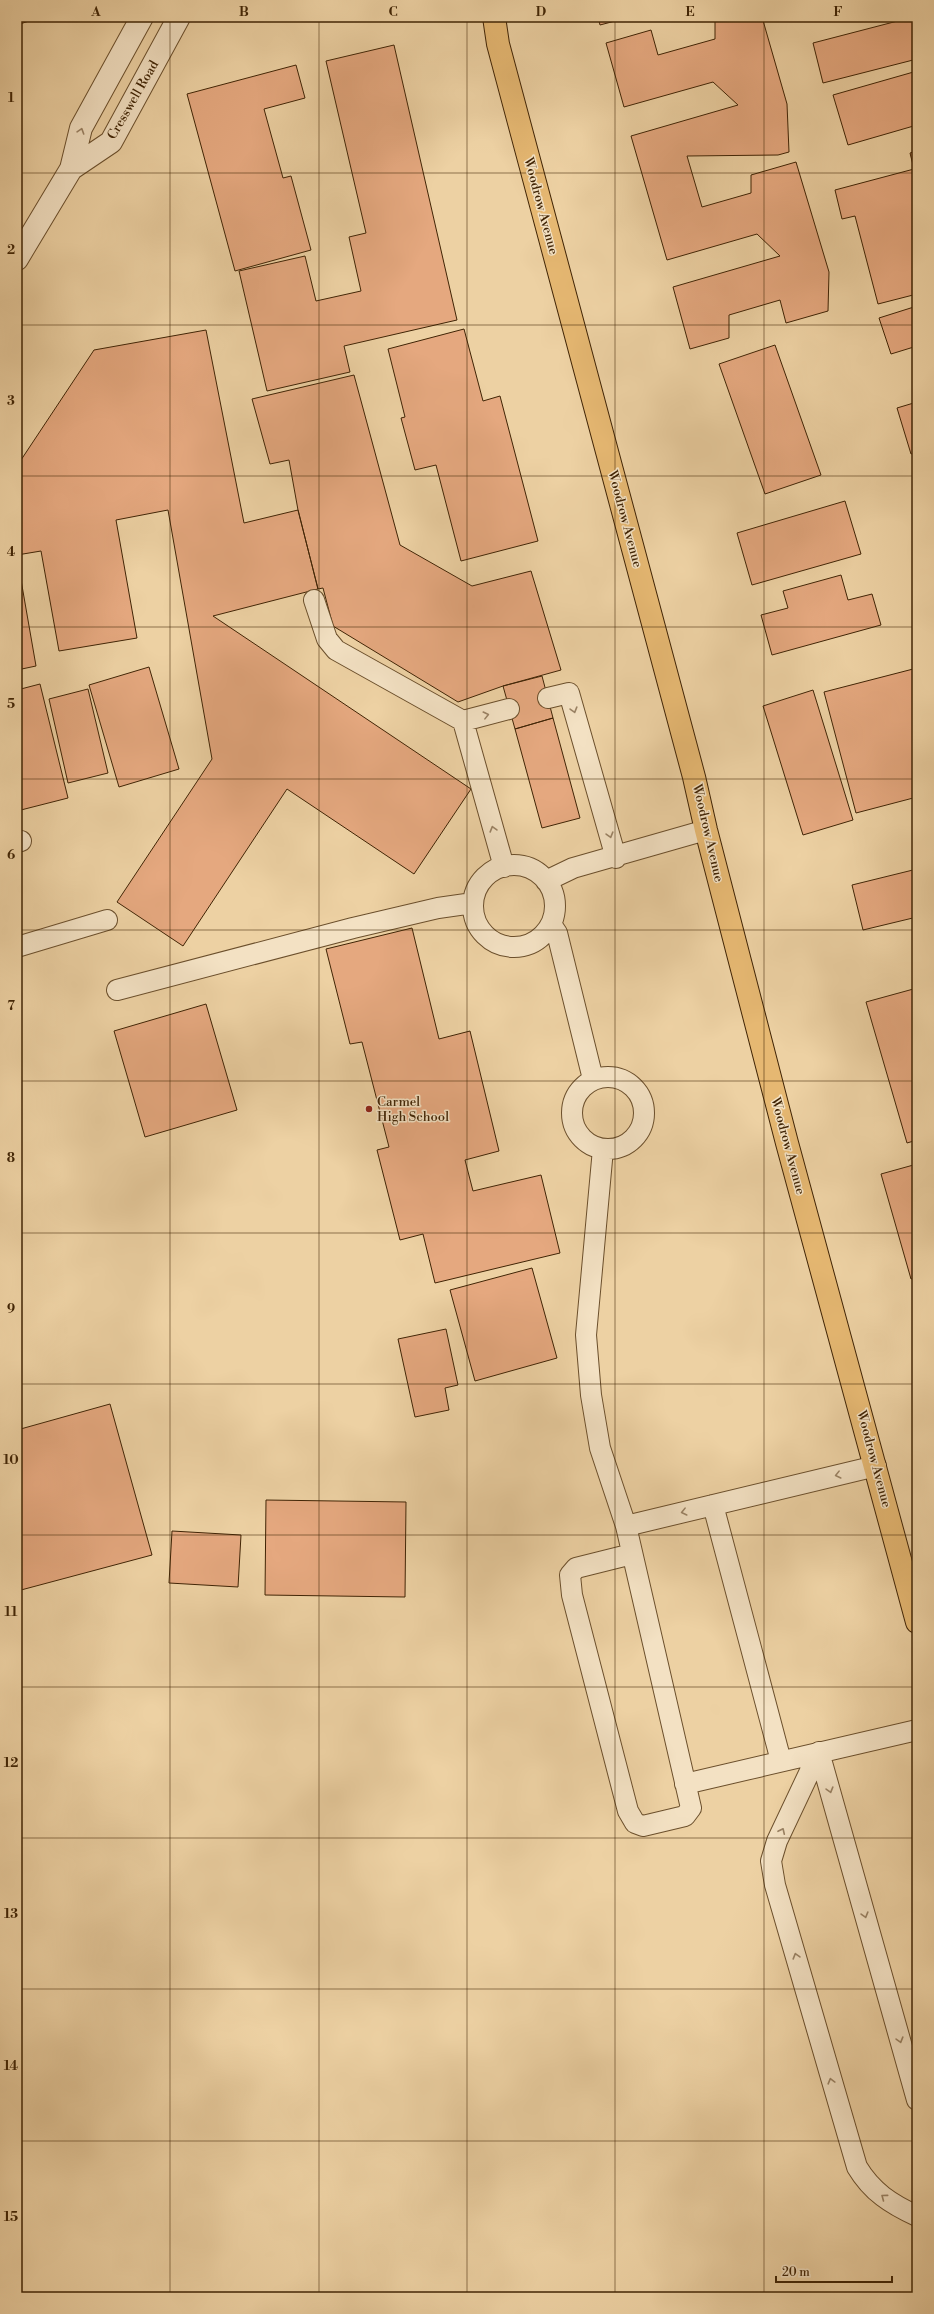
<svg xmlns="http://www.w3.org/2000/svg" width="934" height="2314" font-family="'Libre Bodoni',serif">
<rect width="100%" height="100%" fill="#edd1a3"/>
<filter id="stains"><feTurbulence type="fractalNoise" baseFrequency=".005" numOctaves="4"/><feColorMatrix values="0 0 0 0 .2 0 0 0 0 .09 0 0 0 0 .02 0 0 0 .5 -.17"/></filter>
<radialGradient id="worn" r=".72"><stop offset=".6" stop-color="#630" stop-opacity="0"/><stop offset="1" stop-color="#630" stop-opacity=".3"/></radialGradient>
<!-- building -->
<path fill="#e5a87f" stroke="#402405" d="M 17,17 L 41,17 L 17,25 Z
M 598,17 L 630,17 L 600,25 Z
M 715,17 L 762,17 L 787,104 L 789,152 L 778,155 L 687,156 L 702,207 L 751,193 L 751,175 L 796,162 L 829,272 L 828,311 L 786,323 L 780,300 L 729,315 L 729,338 L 690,349 L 673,287 L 780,256 L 757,234 L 667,260 L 631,136 L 738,105 L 713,82 L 624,107 L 606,43 L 651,30 L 658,55 L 715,39 Z
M 913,17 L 917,17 L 917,59 L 823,83 L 813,43 Z
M 394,45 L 457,320 L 344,346 L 350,372 L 267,391 L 239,271 L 305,256 L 316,301 L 361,291 L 349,237 L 366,233 L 326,61 Z
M 296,65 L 305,98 L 264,109 L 283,178 L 291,176 L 311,250 L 235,271 L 187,94 Z
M 917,71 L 917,125 L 848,145 L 833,95 Z
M 917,151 L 917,294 L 878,304 L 855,216 L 842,219 L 835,190 L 914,169 L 910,153 Z
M 917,306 L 917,346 L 891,354 L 879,318 Z
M 464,329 L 483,401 L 500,396 L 538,541 L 461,561 L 436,465 L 415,470 L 401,418 L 405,417 L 388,349 Z
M 206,330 L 244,523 L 298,510 L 318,589 L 213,616 L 471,789 L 414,874 L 287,789 L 183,946 L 117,902 L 212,759 L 168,510 L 116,520 L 137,638 L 59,651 L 41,551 L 17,555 L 17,466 L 94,350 Z
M 775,345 L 821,475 L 765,494 L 719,364 Z
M 354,375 L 400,545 L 472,586 L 531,571 L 561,670 L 503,686 L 458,702 L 333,626 L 323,588 L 318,589 L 298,510 L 289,460 L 270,464 L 252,399 Z
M 917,402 L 917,452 L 911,454 L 897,408 Z
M 845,501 L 861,554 L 752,585 L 737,533 Z
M 17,557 L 36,666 L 17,670 Z
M 841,575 L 848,600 L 872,594 L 881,625 L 772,655 L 761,615 L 788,608 L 783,591 Z
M 149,667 L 179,769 L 119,787 L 89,685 Z
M 917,668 L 917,797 L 856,813 L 824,692 Z
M 542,676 L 553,718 L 515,729 L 503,686 Z
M 40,684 L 68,798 L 17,811 L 17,690 Z
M 88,689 L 108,773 L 68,783 L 49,699 Z
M 813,690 L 853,820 L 803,835 L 763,706 Z
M 553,718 L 580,818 L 542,828 L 515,729 Z
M 917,869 L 917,917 L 863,930 L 852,885 Z
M 412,928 L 439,1039 L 470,1031 L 499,1151 L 465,1160 L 473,1191 L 541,1175 L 560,1253 L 435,1283 L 423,1234 L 400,1240 L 377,1150 L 389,1147 L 362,1042 L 350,1044 L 326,949 Z
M 917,988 L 917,1140 L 907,1143 L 866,1002 Z
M 206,1004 L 237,1110 L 145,1137 L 114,1031 Z
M 917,1164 L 917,1277 L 911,1279 L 881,1174 Z
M 532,1268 L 557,1358 L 475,1381 L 450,1290 Z
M 446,1329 L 458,1385 L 445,1388 L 449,1410 L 415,1417 L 398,1339 Z
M 110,1404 L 152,1555 L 21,1590 L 17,1575 L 17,1430 Z
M 266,1500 L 406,1502 L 405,1597 L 265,1595 Z
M 172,1531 L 241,1535 L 238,1587 L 169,1583 Z
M 917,2291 L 917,2297 L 910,2297 L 909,2294 Z"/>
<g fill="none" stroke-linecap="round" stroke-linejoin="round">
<defs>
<path id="service" d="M 314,600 L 327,639 L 336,650 L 463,721 L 509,709
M 548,698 L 569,693 L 616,858
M 463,721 L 504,867
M 17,842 L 21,841
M473 906a41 41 0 1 1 82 0a41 41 0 1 1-82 0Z
M 546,881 L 573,868 L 706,830
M 551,924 L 557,933 L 593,1079
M 17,947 L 107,920
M 117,990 L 353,928 L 438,908 L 473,903
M572 1113a36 36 0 1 1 72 0a36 36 0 1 1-72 0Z
M 603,1149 L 586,1335 L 591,1395 L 600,1448 L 626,1526 L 691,1808 L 685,1816 L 643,1826 L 635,1823 L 628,1811 L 572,1595 L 570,1575 L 576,1568 L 632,1554
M 713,1505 L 781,1761
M 626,1526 L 876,1466
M 819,1752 L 777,1841 L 771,1861 L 775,1885 L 857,2167 C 872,2192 891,2204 917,2216
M 819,1752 L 917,2100
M 685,1784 L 917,1730"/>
<path id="minor" d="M 71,169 L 111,142 L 179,17
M 17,259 L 71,169 L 81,128 L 142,17"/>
<path id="primary" d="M 494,17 L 498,44 L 694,777 L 706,830 L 787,1143 L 917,1622"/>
</defs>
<!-- service casing -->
<use href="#service" stroke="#6b4f2c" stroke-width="22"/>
<!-- minor casing -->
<use href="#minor" stroke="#6b4f2c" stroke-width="24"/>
<!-- primary casing -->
<use href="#primary" stroke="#402405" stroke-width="24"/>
<!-- service -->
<use href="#service" stroke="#f3e1c3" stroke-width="20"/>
<!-- minor -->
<use href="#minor" stroke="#f3e1c3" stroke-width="22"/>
<!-- primary -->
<use href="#primary" stroke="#e6b872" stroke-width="22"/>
</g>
<!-- one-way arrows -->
<defs><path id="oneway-chevron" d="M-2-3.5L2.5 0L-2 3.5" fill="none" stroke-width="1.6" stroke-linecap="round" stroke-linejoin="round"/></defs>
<g stroke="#9a8264">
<use href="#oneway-chevron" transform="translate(81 131) rotate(-72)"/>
<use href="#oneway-chevron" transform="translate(574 710) rotate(74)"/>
<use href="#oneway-chevron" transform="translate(486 715) rotate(-14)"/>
<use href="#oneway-chevron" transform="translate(493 829) rotate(-106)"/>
<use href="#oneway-chevron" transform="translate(610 835) rotate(74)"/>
<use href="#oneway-chevron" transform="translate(838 1475) rotate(166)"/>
<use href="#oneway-chevron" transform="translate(684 1512) rotate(166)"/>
<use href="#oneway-chevron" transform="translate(830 1790) rotate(74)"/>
<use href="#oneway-chevron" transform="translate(782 1831) rotate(-65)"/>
<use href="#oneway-chevron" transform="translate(865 1915) rotate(74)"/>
<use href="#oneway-chevron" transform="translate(796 1956) rotate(-106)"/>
<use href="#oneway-chevron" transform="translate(900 2040) rotate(74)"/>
<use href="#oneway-chevron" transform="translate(831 2081) rotate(-105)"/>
<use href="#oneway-chevron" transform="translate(884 2197) rotate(-143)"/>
</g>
<!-- grid -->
<path fill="none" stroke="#402405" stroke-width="1" stroke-opacity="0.55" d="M 170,17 L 170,2297M 319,17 L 319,2297M 467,17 L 467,2297M 615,17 L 615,2297M 764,17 L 764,2297M 17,173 L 917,173M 17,325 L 917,325M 17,476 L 917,476M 17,627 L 917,627M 17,779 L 917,779M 17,930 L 917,930M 17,1081 L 917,1081M 17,1233 L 917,1233M 17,1384 L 917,1384M 17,1535 L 917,1535M 17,1687 L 917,1687M 17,1838 L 917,1838M 17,1989 L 917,1989M 17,2141 L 917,2141"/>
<!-- markers -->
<circle fill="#8f2418" stroke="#f3e1c3" stroke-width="1.5" cx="369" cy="1109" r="4"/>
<g text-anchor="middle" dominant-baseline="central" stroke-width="3" stroke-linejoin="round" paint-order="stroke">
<!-- street labels -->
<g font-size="13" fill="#402405" stroke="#f3e1c3">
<text transform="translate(133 100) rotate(-60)">Cresswell Road</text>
<text transform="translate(541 206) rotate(75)">Woodrow Avenue</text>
<text transform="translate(625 519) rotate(75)">Woodrow Avenue</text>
<text transform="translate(708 833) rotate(77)">Woodrow Avenue</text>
<text transform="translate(788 1146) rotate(75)">Woodrow Avenue</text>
<text transform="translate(874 1459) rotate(75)">Woodrow Avenue</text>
</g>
<!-- poi labels -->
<g font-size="13" fill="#402405" stroke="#f3e1c3" text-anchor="start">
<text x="377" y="1102">Carmel<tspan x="377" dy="15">High School</tspan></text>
</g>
</g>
<!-- margin -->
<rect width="934" height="2314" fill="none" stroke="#edd1a3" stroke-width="44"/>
<!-- scale -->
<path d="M776 2276v6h116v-6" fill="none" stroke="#402405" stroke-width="2"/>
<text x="782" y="2276" font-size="12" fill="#402405" stroke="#f3e1c3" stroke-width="3" paint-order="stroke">20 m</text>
<rect x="22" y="22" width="890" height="2270" fill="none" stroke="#402405" stroke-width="1.5"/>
<g font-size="13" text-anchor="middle" font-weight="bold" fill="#402405">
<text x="96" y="16">A</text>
<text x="244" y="16">B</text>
<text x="393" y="16">C</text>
<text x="541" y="16">D</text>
<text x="690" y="16">E</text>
<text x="838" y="16">F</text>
<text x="11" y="102">1</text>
<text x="11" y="254">2</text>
<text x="11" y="405">3</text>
<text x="11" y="556">4</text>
<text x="11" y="708">5</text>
<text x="11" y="859">6</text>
<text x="11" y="1010">7</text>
<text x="11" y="1162">8</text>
<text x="11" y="1313">9</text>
<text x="11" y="1464">10</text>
<text x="11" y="1616">11</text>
<text x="11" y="1767">12</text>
<text x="11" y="1918">13</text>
<text x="11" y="2070">14</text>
<text x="11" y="2221">15</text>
</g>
<rect width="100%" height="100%" filter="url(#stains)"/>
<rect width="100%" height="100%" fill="url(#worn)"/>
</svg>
